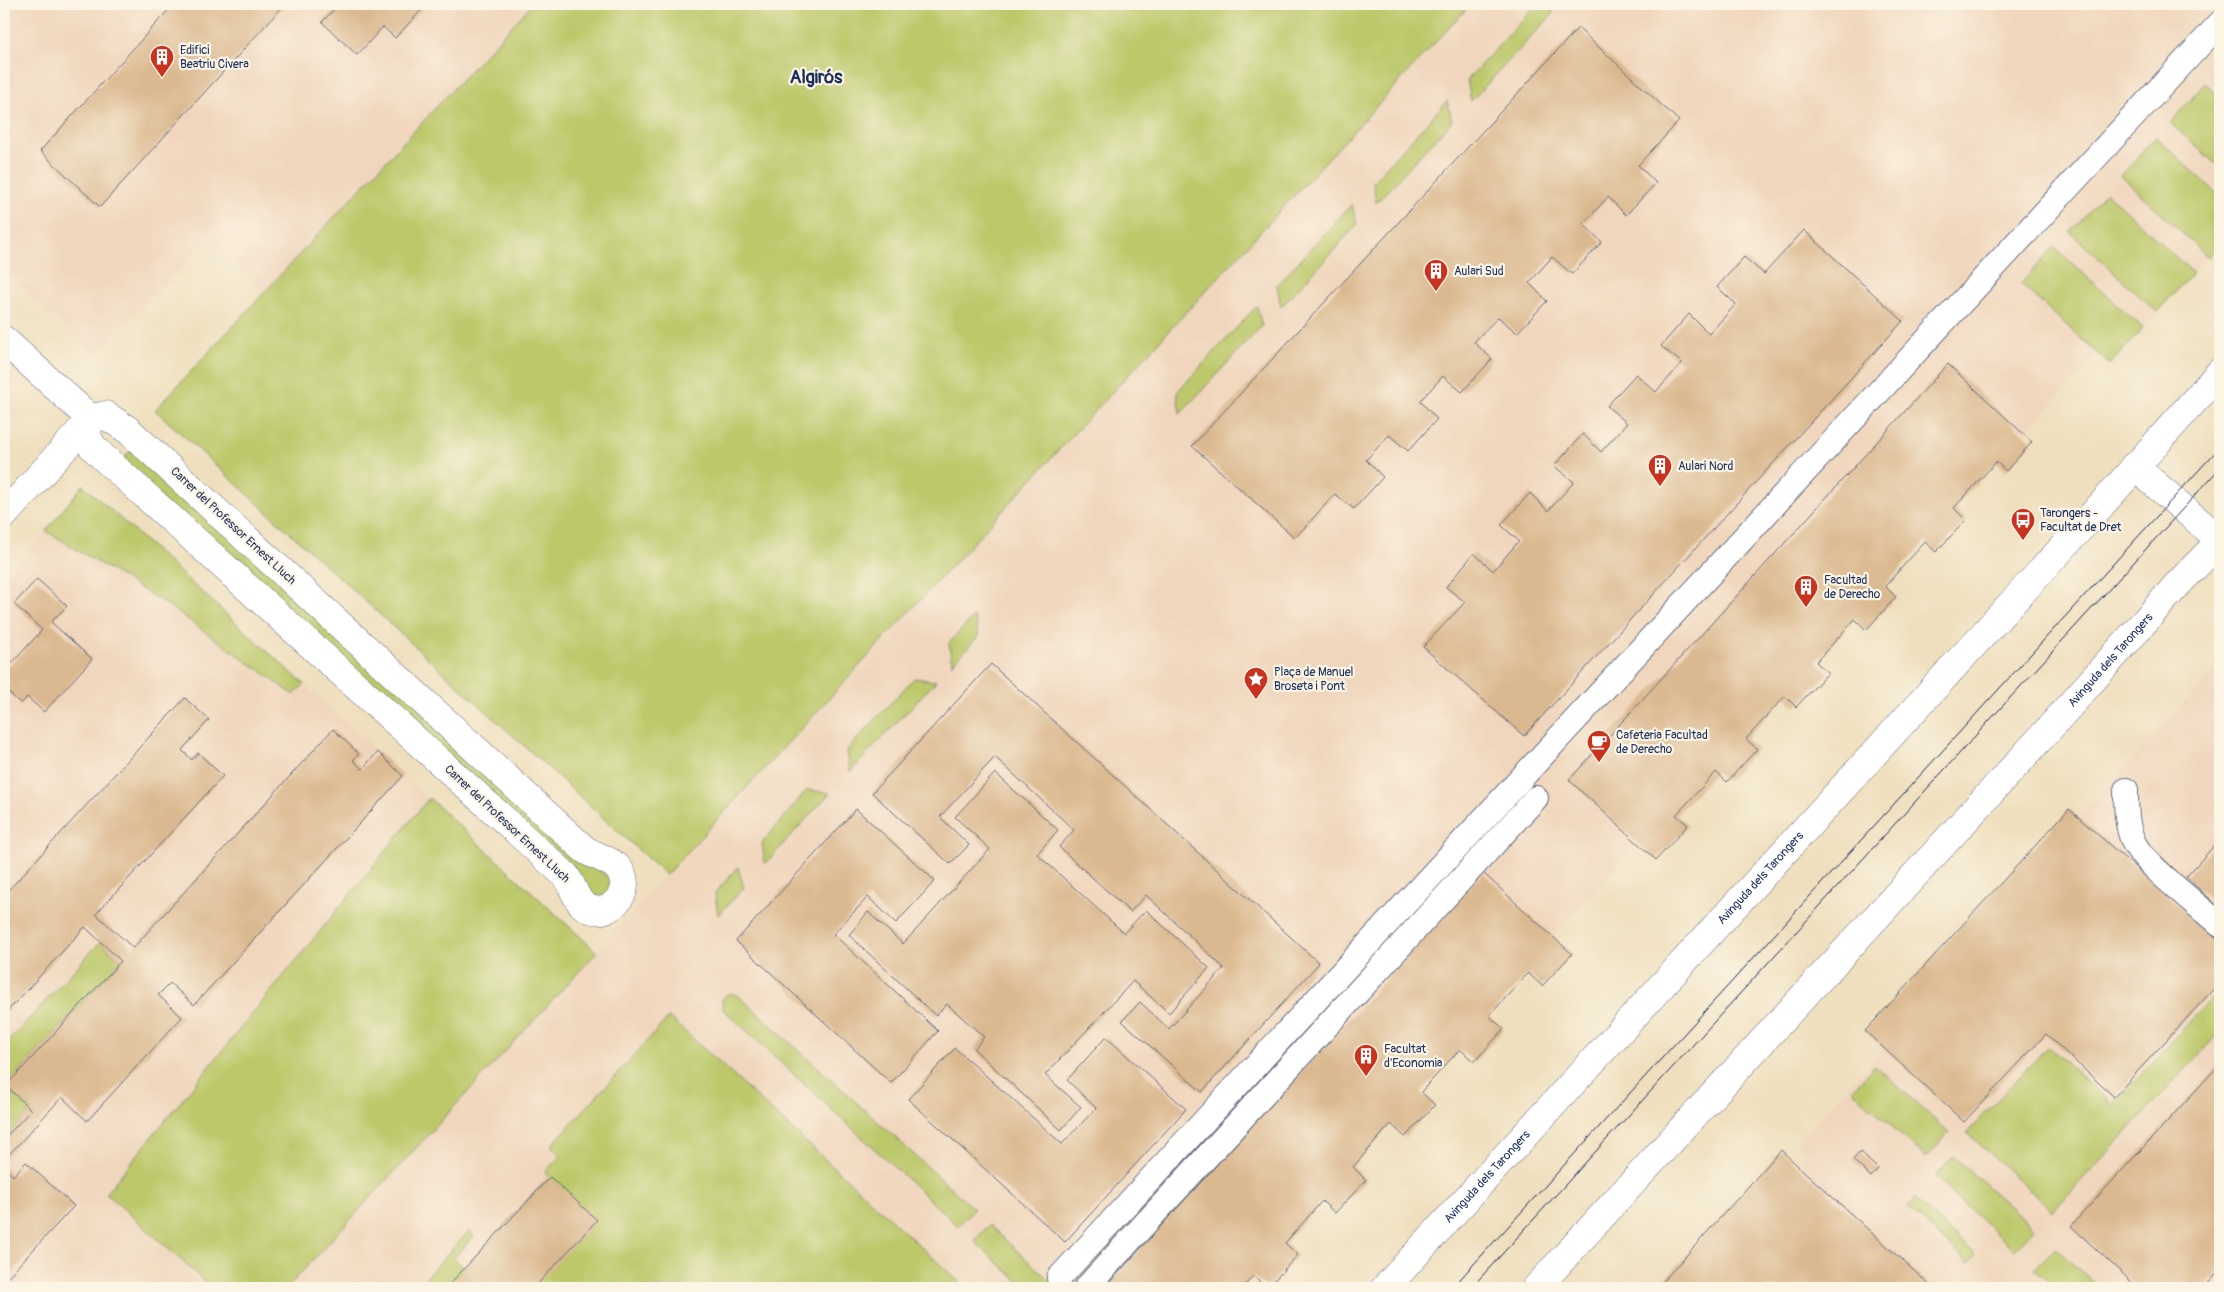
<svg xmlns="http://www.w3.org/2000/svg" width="2224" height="1292" font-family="Pangolin,sans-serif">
<rect width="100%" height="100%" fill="#fcf5e5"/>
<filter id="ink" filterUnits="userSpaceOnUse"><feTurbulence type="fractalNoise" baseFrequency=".02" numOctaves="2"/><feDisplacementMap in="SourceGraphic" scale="10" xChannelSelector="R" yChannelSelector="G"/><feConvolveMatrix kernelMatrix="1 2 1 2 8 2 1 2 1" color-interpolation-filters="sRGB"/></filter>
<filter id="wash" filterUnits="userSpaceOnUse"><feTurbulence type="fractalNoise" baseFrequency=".0096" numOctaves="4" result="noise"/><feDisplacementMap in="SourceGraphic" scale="20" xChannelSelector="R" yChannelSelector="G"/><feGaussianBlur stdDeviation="1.12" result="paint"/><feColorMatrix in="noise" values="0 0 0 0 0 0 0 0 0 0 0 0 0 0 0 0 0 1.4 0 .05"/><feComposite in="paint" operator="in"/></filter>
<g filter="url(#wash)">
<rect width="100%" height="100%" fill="#efdfbe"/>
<!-- built -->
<path fill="#f0d6bc" d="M 20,4 L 2220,4 L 2220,243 L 2110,365 L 2098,354 L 2024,434 L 2032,442 L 2006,471 L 1996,462 L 1954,508 L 1966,520 L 1936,552 L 1925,542 L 1885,586 L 1896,597 L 1866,630 L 1855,620 L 1816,662 L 1828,673 L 1796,707 L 1785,697 L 1746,739 L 1757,749 L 1727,782 L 1716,772 L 1677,815 L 1688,825 L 1656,860 L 1638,843 L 1553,935 L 1572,954 L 1542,986 L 1528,973 L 1490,1016 L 1504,1029 L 1474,1062 L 1460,1049 L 1421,1092 L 1435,1105 L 1405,1137 L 1390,1125 L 1353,1167 L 1366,1180 L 1335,1213 L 1322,1201 L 1285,1242 L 1298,1255 L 1267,1288 L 1253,1276 L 1243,1288 L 4,1288 L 4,577 L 46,531 L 166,604 L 294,695 L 304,684 L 597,951 L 666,875 L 155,410 L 265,293 L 209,239 L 96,355 L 4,271 L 4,21 Z
M 2220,664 L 2220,1288 L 1657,1288 L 1781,1150 L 1798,1166 L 1810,1154 L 1797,1142 L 1883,1049 L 1865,1031 L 2069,809 L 2079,817 Z"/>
<!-- green -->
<path fill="#bcc869" stroke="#6c7c64" d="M 532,4 L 1471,4 L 666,875 L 155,410 Z
M 1537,4 L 1550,4 L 1553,14 L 1471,101 L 1467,80 Z
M 2205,83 L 2220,97 L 2220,168 L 2170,123 Z
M 1447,101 L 1452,121 L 1376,203 L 1373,181 Z
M 2156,137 L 2220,196 L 2220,243 L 2208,257 L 2121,176 Z
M 2106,192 L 2193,273 L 2157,312 L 2070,232 Z
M 1352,204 L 1357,225 L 1281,307 L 1277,285 Z
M 2054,247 L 2143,328 L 2110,365 L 2021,284 Z
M 1257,306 L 1262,326 L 1180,414 L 1177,392 Z
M 135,446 L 613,882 L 607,899 L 595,897 L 120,462 Z
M 83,485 L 304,684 L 294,695 L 166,604 L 46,531 Z
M 974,616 L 979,636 L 952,664 L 949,643 Z
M 914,678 L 936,681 L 850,772 L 847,750 Z
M 807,790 L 830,793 L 765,864 L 762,843 Z
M 429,798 L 597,952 L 287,1288 L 212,1288 L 106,1193 Z
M 738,867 L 744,888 L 718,915 L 715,893 Z
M 100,942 L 121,961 L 6,1086 L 31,1110 L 9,1134 L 4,1130 L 4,1046 Z
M 2220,989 L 2220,1032 L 2053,1211 L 1967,1133 L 2048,1046 L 2113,1105 Z
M 731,993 L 740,997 L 974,1209 L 958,1226 L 723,1009 L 722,1000 L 726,995 Z
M 669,1017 L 966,1288 L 416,1288 L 469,1231 L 474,1236 L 454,1258 L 465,1268 L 549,1177 L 545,1172 L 561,1155 L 551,1146 Z
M 1875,1065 L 1949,1133 L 1926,1158 L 1852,1090 Z
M 1953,1156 L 2034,1228 L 2014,1250 L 1935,1177 Z
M 1915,1199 L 1976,1255 L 1969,1263 L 1907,1207 Z
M 989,1225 L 1058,1288 L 1026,1288 L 974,1241 Z
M 2055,1248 L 2100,1288 L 2055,1288 L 2034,1269 Z"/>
<g id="blocks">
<!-- building -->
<path fill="#dbb990" d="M 174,4 L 285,4 L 100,207 L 40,151 Z
M 339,4 L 427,4 L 395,38 L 383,27 L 357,55 L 322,22 Z
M 1578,28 L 1679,121 L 1638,165 L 1656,183 L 1626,215 L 1608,197 L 1583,224 L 1602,242 L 1572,274 L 1552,257 L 1529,283 L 1547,301 L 1517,333 L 1498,317 L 1474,342 L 1492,359 L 1462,392 L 1443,376 L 1420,401 L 1437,419 L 1408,451 L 1389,435 L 1366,460 L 1383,477 L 1354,509 L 1335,494 L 1295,538 L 1192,446 Z
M 1804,230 L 1903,321 L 1524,736 L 1423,647 L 1465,602 L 1446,587 L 1474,553 L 1493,571 L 1519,541 L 1501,525 L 1530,493 L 1548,511 L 1574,482 L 1554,466 L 1583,434 L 1601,452 L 1627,423 L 1607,406 L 1636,374 L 1656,392 L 1682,363 L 1661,346 L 1689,314 L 1709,334 L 1736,304 L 1717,287 L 1744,257 L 1764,274 Z
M 1948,364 L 2032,442 L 2006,471 L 1996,462 L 1954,508 L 1966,520 L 1936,552 L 1925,542 L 1885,586 L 1896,597 L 1866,630 L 1855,619 L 1816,662 L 1828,673 L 1796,707 L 1785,696 L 1746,739 L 1757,749 L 1727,782 L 1716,772 L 1676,815 L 1688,825 L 1656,860 L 1569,780 Z
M 37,579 L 67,606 L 51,622 L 92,659 L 44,712 L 27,697 L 21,704 L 4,688 L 10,680 L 4,672 L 42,630 L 14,604 Z
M 991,664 L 1319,963 L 1202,1092 L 1122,1021 L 1140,1002 L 1169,1029 L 1224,968 L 1146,895 L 1130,912 L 1059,847 L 1074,830 L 995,757 L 940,817 L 969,845 L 950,864 L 872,793 Z
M 185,698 L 209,720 L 182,750 L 192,760 L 198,753 L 223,776 L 96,914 L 133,948 L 333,729 L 359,754 L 353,760 L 362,769 L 378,752 L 403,776 L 194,1005 L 170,983 L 158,995 L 182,1017 L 87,1121 L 62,1097 L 4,1160 L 4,1139 L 31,1110 L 6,1086 L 121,961 L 85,927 L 4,1015 L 4,895 Z
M 995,773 L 1058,830 L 1037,854 L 1124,933 L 1146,910 L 1209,968 L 1169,1013 L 1133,981 L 1045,1075 L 1081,1107 L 1061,1130 L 974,1049 L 984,1037 L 947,1004 L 936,1016 L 849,935 L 868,912 L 903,944 L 990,849 L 955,817 Z
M 856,809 L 935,881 L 896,923 L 868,897 L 833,934 L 938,1031 L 891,1083 L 736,941 Z
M 2069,809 L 2220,942 L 2220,982 L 2114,1097 L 2046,1034 L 1964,1122 L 1865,1031 Z
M 2220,839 L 2220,908 L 2186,877 Z
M 1483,873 L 1572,954 L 1542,986 L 1528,973 L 1489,1016 L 1504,1029 L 1474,1062 L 1460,1049 L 1421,1092 L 1435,1105 L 1405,1137 L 1391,1124 L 1353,1167 L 1366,1180 L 1335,1213 L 1322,1201 L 1285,1243 L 1298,1255 L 1267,1288 L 1253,1276 L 1243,1288 L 1116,1288 L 1110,1282 Z
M 1106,1037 L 1186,1109 L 1065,1242 L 908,1099 L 955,1048 L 1062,1144 L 1096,1108 L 1067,1080 Z
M 2220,1064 L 2220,1270 L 2204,1288 L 2138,1288 L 2071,1226 Z
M 1781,1150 L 1798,1166 L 1933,1288 L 1657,1288 Z
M 1860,1152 L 1878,1169 L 1871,1177 L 1853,1160 Z
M 26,1162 L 74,1206 L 4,1281 L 4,1167 L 13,1176 Z
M 550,1177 L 597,1220 L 534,1288 L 446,1288 Z"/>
</g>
</g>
<g filter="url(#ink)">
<use href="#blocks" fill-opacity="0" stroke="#656d80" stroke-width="1"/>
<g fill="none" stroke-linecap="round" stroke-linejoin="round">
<defs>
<path id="pedestrian" d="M 2126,790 C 2126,808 2126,826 2134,843 C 2144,864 2200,907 2220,925
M 1059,1278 L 2220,23
M 1086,1288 L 1536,798"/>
<path id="minor" d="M 4,340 L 91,419
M 105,415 L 128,430 L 584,849 C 594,856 609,859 617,867 C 638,889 607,924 583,905 C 574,897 573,884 565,875 L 103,457 L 92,446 L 86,433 L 91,419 Z
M 4,515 L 91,419"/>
<path id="secondary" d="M 2134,466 L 2220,540"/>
<g id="primary">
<path id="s1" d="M 1385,1288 L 2087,521 L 2220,372"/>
<path id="s2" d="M 1536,1288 L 2048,730 L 2177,585 L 2220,541"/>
</g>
</defs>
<!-- pedestrian casing -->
<use href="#pedestrian" stroke="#656d80" stroke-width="26"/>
<!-- minor casing -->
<use href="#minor" stroke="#656d80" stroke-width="29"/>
<!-- secondary casing -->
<use href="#secondary" stroke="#656d80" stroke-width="29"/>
<!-- primary casing -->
<use href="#primary" stroke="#656d80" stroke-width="29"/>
<!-- pedestrian -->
<use href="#pedestrian" stroke="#fff" stroke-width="24"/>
<!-- minor -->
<use href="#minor" stroke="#fff" stroke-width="28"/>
<!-- secondary -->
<use href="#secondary" stroke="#fff" stroke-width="28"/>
<!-- primary -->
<use href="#primary" stroke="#fff" stroke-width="28"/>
<!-- tram -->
<path stroke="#1b2f5e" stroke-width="1" d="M 1452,1288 L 2220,447
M 1471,1288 L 2220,468"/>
</g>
</g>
<!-- icons -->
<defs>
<symbol id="building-pin" viewBox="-11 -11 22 30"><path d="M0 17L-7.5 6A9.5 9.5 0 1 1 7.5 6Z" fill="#c8321e" stroke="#fcf5e5"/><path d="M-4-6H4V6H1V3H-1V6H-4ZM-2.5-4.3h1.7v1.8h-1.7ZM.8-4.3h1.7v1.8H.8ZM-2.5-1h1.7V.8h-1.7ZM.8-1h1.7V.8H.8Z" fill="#fff"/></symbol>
<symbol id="bus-pin" viewBox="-11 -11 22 30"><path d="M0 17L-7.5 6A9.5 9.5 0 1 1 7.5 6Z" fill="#c8321e" stroke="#fcf5e5"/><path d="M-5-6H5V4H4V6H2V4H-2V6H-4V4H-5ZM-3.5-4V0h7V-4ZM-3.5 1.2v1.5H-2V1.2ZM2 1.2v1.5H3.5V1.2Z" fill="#fff"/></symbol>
<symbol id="sight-pin" viewBox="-11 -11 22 30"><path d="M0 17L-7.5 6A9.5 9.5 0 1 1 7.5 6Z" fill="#c8321e" stroke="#fcf5e5"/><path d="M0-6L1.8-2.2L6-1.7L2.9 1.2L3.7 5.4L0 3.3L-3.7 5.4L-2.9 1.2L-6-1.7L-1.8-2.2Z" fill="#fff"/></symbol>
<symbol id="cafe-pin" viewBox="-11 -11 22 30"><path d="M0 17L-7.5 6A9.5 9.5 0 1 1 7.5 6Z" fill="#c8321e" stroke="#fcf5e5"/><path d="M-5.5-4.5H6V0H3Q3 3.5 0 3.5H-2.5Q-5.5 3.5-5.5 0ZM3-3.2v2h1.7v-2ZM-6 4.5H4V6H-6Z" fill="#fff"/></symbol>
</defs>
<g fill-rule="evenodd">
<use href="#building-pin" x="148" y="43" width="28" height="38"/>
<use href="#building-pin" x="1422" y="257" width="28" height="38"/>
<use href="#building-pin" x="1646" y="452" width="28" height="38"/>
<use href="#bus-pin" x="2009" y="506" width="28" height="38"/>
<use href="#building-pin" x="1792" y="573" width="28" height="38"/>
<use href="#sight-pin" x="1242" y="665" width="28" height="38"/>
<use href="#cafe-pin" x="1585" y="728" width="28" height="38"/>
<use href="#building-pin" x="1352" y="1042" width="28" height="38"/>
</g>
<g text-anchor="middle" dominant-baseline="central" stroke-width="4.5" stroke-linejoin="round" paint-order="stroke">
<!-- poi labels -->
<g font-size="12" fill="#1b2f5e" stroke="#fcf5e5" text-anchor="start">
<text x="180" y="50">Edifici<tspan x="180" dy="14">Beatriu Civera</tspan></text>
<text x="1454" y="271">Aulari Sud</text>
<text x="1678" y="466">Aulari Nord</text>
<text x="2040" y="513">Tarongers -<tspan x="2040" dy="14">Facultat de Dret</tspan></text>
<text x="1824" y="580">Facultad<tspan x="1824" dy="14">de Derecho</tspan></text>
<text x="1274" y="672">Plaça de Manuel<tspan x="1274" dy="14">Broseta i Pont</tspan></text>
<text x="1616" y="735">Cafeteria Facultad<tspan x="1616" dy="14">de Derecho</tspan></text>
<text x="1384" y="1049">Facultat<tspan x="1384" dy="14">d'Economia</tspan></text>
</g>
<!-- street labels -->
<g font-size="12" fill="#1b2f5e" stroke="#fcf5e5">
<text transform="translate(233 526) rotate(43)">Carrer del Professor Ernest Lluch</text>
<text stroke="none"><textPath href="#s2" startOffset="851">Avinguda dels Tarongers</textPath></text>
<text transform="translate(507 824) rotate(43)">Carrer del Professor Ernest Lluch</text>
<text stroke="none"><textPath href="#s1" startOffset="556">Avinguda dels Tarongers</textPath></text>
<text stroke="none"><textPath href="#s1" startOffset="151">Avinguda dels Tarongers</textPath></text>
</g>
<!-- district labels -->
<g font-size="18" font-weight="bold" fill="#1b2f5e" stroke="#fcf5e5">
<text x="816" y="77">Algirós</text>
</g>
</g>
<!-- margin -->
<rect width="2224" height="1292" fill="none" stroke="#fcf5e5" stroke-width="20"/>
</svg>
